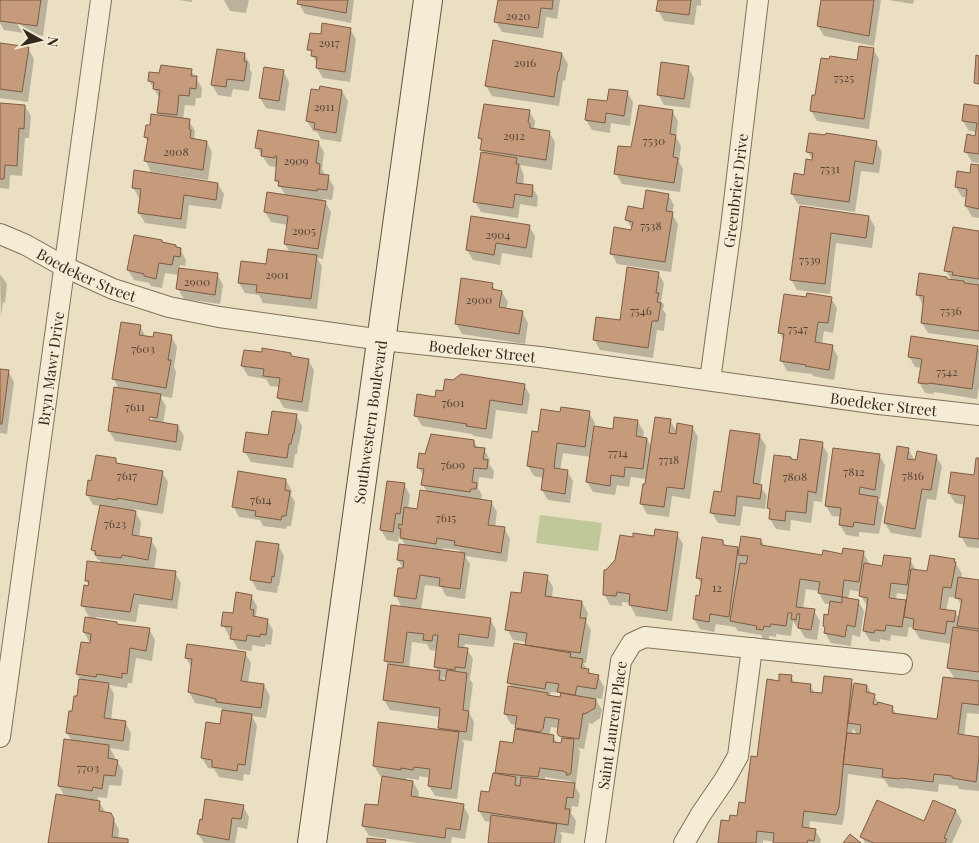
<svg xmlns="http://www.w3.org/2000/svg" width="979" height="843" font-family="'Playfair Display',serif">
<rect width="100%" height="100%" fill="#eadfc3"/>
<!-- green -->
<path fill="#c0c798" d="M 540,515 L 602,523 L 598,551 L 536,543 Z"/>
<!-- shadow -->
<path fill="#0003" fill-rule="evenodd" d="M 0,0 L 48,0 L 43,36 L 4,30 L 0,23 Z
M 179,0 L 192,0 L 192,2 Z
M 224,0 L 249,0 L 246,13 L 230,11 Z
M 299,0 L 354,0 L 351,23 L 305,14 L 299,4 Z
M 499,0 L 560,0 L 557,19 L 546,17 L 543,38 L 502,32 L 496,22 Z
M 659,0 L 701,0 L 701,6 L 697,5 L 694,25 L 664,21 L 658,10 Z
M 822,0 L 881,0 L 874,46 L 824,36 L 818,26 Z
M 889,0 L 914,0 L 913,4 Z
M 350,29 L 356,39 L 350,82 L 323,78 L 317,68 L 317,64 L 309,49 L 322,36 Z
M 0,44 L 28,48 L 34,59 L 28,102 L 0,98 Z
M 873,49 L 879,59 L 869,129 L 817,121 L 811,111 L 816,97 Z
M 244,54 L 250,64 L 250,70 L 252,73 L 249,91 L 233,89 L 231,97 L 218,95 L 212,85 Z
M 562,54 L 568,64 L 565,81 L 563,80 L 559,106 L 492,96 L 486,86 Z
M 688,67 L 694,78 L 690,108 L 664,105 L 658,94 Z
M 191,70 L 202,88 L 201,98 L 196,98 L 195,106 L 185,105 L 183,120 L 189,121 L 195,131 L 194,138 L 196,140 L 207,142 L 212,152 L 208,180 L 151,172 L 146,161 L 148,142 L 145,137 L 151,127 L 161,117 L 159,113 L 160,99 L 149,81 L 160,75 Z
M 283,71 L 289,82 L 285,111 L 266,108 L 260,98 Z
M 342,91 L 348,101 L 341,142 L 321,139 L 317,132 L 313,131 L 307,121 Z
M 627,92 L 633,102 L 630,126 L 611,123 L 610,133 L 592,130 L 586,120 L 608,102 Z
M 0,105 L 25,106 L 31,116 L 29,138 L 25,138 L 22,176 L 10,175 L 9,189 L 0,188 Z
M 979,107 L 979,163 L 972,162 L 966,152 L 976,137 L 977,132 L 969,131 L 963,121 Z
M 529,111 L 535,121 L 534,130 L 549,132 L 555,142 L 552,170 L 520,165 L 524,176 L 523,185 L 532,187 L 538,197 L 537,207 L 520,204 L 518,218 L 481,212 L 475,202 L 484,154 L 482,149 L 482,143 L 479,138 Z
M 672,111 L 678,121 L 676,137 L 681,146 L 679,162 L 683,169 L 680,192 L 622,184 L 616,174 L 632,149 Z
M 318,142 L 324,152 L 322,169 L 325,175 L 328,177 L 334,187 L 332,200 L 323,199 L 322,201 L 325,202 L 331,212 L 323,259 L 317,258 L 322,266 L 317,309 L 263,303 L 259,295 L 245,293 L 239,283 L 290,253 L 285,244 L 288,225 L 271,222 L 265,212 L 286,196 L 276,180 L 277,167 L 269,166 L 257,148 Z
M 876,142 L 882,152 L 879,173 L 861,171 L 855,212 L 798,204 L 792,194 L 805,176 L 813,161 L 808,152 Z
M 979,167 L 979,218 L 972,217 L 966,206 L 967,198 L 962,197 L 956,187 Z
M 218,184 L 224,194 L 221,209 L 189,205 L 186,229 L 145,223 L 139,213 L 141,198 L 139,198 L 133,187 Z
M 668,195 L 674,205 L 672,214 L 678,224 L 671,272 L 617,264 L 612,254 L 633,231 L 627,220 Z
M 802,208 L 869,217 L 875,227 L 872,248 L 836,243 L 830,294 L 797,290 L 791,279 Z
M 529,226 L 535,236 L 532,258 L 502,253 L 500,265 L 473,260 L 467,250 Z
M 979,232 L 979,340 L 928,333 L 922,323 L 923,306 L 918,295 L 920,275 L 952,281 L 946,271 Z
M 163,243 L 176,246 L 177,249 L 180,249 L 186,260 L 185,266 L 180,265 L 179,269 L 217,274 L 223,285 L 220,304 L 184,299 L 178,289 L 179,275 L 165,273 L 162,288 L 151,286 L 149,283 L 134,280 L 128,270 Z
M 658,273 L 664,283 L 661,301 L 664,305 L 663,310 L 666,314 L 664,331 L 657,330 L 653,358 L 600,350 L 594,339 L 621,322 Z
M 0,274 L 7,284 L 5,303 L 3,302 L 1,318 Z
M 492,284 L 496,291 L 502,292 L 508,302 L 506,310 L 522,312 L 528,323 L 525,344 L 462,334 L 456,323 Z
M 831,298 L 837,308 L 833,333 L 824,331 L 822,345 L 832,346 L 838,357 L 834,380 L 813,376 L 812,374 L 787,371 L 781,360 L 784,341 L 780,333 Z
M 140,326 L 146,337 L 154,338 L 171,336 L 177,347 L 174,367 L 176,372 L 172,398 L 160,396 L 166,406 L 163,424 L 178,426 L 184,436 L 181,451 L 115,441 L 109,431 L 119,389 L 113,378 ZM 148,411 L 154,422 L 151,422 L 146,412 Z
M 977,347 L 979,350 L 979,387 L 977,399 L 934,392 L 934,394 L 925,393 L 919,382 L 921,368 L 915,367 L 909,356 Z
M 291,354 L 293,358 L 308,360 L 314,370 L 308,412 L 284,408 L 278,398 L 280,387 L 270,386 L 266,379 L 248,376 L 242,366 Z
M 0,370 L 8,371 L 14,382 L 7,434 L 0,433 Z
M 524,385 L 530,395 L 527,414 L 496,410 L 492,439 L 474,436 L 472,434 L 422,426 L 416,416 L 444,392 Z
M 561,413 L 589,413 L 595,423 L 594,427 L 614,430 L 638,422 L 644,432 L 643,438 L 647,439 L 652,448 L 670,420 L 677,432 L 692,427 L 698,437 L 690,499 L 672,496 L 669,517 L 647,514 L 641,503 L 647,479 L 631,477 L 629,487 L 617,485 L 615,495 L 593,492 L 587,482 L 591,457 L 563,453 L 560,470 L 567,471 L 573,481 L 570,503 L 548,500 L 542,490 L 544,478 L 534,476 L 528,466 L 539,433 Z
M 296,415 L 302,426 L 299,444 L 298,444 L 297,454 L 295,454 L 293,468 L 251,462 L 245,452 L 269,437 Z
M 760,436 L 766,446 L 760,486 L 767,496 L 765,509 L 743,506 L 740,526 L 718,523 L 712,513 L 722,494 Z
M 474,441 L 478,449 L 484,449 L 490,460 L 489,464 L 494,471 L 493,479 L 479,477 L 478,488 L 482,495 L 481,500 L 491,502 L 497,512 L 495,527 L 504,528 L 510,539 L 507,562 L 465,556 L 470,564 L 465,599 L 446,596 L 441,587 L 425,585 L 421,610 L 490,619 L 496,630 L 494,647 L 465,644 L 464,649 L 467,649 L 473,659 L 470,678 L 469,678 L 473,684 L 469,713 L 474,722 L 472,741 L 462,740 L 464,743 L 457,799 L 435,796 L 429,786 L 430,778 L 419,776 L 419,780 L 407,778 L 406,781 L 413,782 L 419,792 L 418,799 L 463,805 L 469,816 L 465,839 L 452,837 L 451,843 L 417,843 L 369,836 L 363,826 L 379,807 L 383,776 L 380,776 L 374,766 L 441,731 L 439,728 L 440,717 L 390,710 L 384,700 L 389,667 L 385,660 L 402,608 L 396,596 L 404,570 L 398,560 L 406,546 L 399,535 L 398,542 L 387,540 L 381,530 L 404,484 L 410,495 L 408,509 L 418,511 L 427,492 L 423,485 L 424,477 L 419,468 L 426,456 ZM 442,548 L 459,550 L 460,553 L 442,551 ZM 412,642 L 427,644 L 430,650 L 437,651 L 435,667 L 438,672 L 409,668 ZM 442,677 L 447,678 L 446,684 Z
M 822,444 L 828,454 L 822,502 L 814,501 L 811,523 L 791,520 L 790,531 L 776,529 L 770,519 L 771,512 L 768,508 L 792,460 L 798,461 Z
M 908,449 L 916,462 L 936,456 L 942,466 L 936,500 L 927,499 L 921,538 L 891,533 L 885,523 Z
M 879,455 L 885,465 L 880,499 L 878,499 L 884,508 L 879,534 L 859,532 L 859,537 L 846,535 L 840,525 L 841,517 L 832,516 L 826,506 Z
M 979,459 L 979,548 L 967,547 L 961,536 L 965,505 L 955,503 L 949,493 L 975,477 Z
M 116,460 L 118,464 L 162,472 L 168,482 L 163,514 L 134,509 L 141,522 L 139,538 L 151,540 L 157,550 L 154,570 L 175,572 L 181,583 L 177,609 L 139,604 L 136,622 L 96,617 L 95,619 L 116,623 L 118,626 L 149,629 L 155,640 L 152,661 L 136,658 L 132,683 L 128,683 L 127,688 L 109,685 L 114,694 L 111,721 L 125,722 L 131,733 L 129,751 L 110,748 L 115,757 L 114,760 L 117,761 L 123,771 L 121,786 L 109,785 L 107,798 L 98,797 L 98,802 L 99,802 L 106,813 L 110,814 L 116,824 L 119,830 L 118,839 L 127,841 L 129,843 L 49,843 L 65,797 L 59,786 L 72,741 L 67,733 L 78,697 L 80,679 L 77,674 L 91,645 L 84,632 L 90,619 L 83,606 L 90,587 L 86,580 L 102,564 L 100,560 L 98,560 L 92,550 L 101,506 L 93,505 L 87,494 L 92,482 Z
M 286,480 L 292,491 L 291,495 L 295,502 L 291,526 L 287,526 L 286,529 L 263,526 L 260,520 L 239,517 L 233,506 Z
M 677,534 L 683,544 L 672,621 L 636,616 L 630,605 L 630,603 L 622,602 L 622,606 L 610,605 L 604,594 L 606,571 L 634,538 L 655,537 Z
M 761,540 L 765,547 L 823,556 L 863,552 L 869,563 L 869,565 L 883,567 L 910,560 L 916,570 L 928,573 L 954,560 L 962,574 L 961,579 L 979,581 L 979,714 L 967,713 L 964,737 L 979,739 L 979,791 L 959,789 L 958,786 L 939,784 L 938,792 L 905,788 L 905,789 L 889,787 L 884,779 L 848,774 L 844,818 L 842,825 L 810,821 L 809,829 L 815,830 L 821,840 L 820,843 L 774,843 L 774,842 L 763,840 L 763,843 L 719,843 L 730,822 L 738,818 L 746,804 L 780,682 L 791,676 L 795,684 L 810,685 L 815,693 L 823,694 L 851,680 L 854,687 L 867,686 L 872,694 L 874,695 L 879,704 L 892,707 L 897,715 L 939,721 L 955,679 L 948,668 L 952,644 L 920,639 L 913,628 L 909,627 L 907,637 L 891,635 L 890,641 L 880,639 L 880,642 L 870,641 L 864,631 L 868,607 L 861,596 L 861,592 L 850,590 L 848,599 L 858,601 L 864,611 L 860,637 L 852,635 L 851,646 L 831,643 L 825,633 L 826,629 L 824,626 L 829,616 L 830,604 L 825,604 L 819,593 L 819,591 L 806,589 L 803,609 L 814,611 L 820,621 L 817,640 L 805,638 L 800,629 L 798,629 L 793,621 L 791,636 L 776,634 L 776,637 L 769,636 L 769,640 L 763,639 L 761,635 L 738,631 L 735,627 L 716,624 L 714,632 L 700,629 L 694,619 L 700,597 L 702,586 L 698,578 L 723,541 L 726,547 L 738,549 L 740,553 ZM 897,593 L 908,595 L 907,602 L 896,600 ZM 949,597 L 957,598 L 962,606 L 960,620 L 955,612 L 946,611 ZM 853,728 L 857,735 L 852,735 Z
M 278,545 L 284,556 L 279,586 L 278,586 L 277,593 L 257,590 L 251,579 Z
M 547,577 L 553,587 L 552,598 L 582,602 L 588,613 L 586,622 L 591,630 L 586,663 L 583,663 L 591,675 L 598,676 L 604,687 L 602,699 L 595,698 L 602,710 L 600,718 L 592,724 L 589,723 L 584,749 L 578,748 L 580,751 L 576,784 L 570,781 L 545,777 L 545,781 L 576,785 L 575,786 L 580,795 L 578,807 L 572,806 L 571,813 L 576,821 L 574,834 L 560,832 L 562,836 L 561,843 L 489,843 L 491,822 L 485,821 L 479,811 L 490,793 L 496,775 L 501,742 L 514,744 L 519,731 L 517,728 L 517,725 L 511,724 L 505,714 L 512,688 L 509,683 L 526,647 L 527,642 L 513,640 L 507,629 L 522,595 ZM 551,692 L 560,693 L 562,696 L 561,699 L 550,697 ZM 551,727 L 559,728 L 558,732 L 562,740 L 562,744 L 558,744 L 553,736 L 549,736 Z
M 251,596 L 257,606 L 256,615 L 258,618 L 267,620 L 273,630 L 271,645 L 266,644 L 265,647 L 252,645 L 252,651 L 238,649 L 232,639 L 232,636 L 229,636 L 223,625 Z
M 245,653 L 251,663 L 248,683 L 264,685 L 270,696 L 266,718 L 252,716 L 257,726 L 250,775 L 244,774 L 243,781 L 219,777 L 214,769 L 208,768 L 202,758 L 221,726 L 223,712 L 221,708 L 195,703 L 189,692 L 192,668 L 186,658 Z
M 934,801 L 956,811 L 962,821 L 952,843 L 865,843 L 862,837 L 925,822 Z
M 243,806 L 249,817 L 247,829 L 238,827 L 235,843 L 204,843 L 198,834 Z"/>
<!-- building -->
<path fill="#c59b7c" stroke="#7f5c43" d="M 0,0 L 41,0 L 37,26 L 0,21 Z
M 298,0 L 348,0 L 346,13 L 297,4 Z
M 498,0 L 553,0 L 552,9 L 541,8 L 538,28 L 494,22 Z
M 658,0 L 691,0 L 689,15 L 656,11 Z
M 821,0 L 874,0 L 869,36 L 817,26 Z
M 322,23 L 351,28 L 345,72 L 316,68 L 317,57 L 311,56 L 312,50 L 307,50 L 310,33 L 321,34 Z
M 493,40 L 562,53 L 559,71 L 558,71 L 554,97 L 485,86 Z
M 0,43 L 29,47 L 22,92 L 0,89 Z
M 859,46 L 874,48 L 864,119 L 810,111 L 812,95 L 815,95 L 821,58 L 829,59 L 830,56 L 857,60 Z
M 217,49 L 245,53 L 244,61 L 247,62 L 244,81 L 227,79 L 226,87 L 211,85 Z
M 976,55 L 979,56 L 979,84 L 974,83 Z
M 661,62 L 689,66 L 684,99 L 657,95 Z
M 161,65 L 192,69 L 191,76 L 197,76 L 196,89 L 190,88 L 189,96 L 179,95 L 177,115 L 157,113 L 160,90 L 153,89 L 154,82 L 148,81 L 149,72 L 159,73 Z
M 264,67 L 284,70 L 279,101 L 259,98 Z
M 320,86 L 342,90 L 336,133 L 314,129 L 315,123 L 306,121 L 311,89 L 319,90 Z
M 609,89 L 628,91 L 624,116 L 606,113 L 605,123 L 585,120 L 588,99 L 607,101 Z
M 0,103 L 25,105 L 24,129 L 19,128 L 17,166 L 5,165 L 4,179 L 0,179 Z
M 484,104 L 530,110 L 528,122 L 530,124 L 530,128 L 550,131 L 546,160 L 480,150 L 482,139 L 478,138 Z
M 964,104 L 979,106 L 979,154 L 964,152 L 967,134 L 975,136 L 977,123 L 962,121 Z
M 639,105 L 673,110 L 670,134 L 676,135 L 673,157 L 678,158 L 674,183 L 614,174 L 618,146 L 631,147 Z
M 151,114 L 190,119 L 189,129 L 191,130 L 190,138 L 207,141 L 203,170 L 144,161 L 148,138 L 144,137 L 146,125 L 150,125 Z
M 258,130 L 319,141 L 316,163 L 320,164 L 319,174 L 329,175 L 327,190 L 317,189 L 317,191 L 278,186 L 279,181 L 275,181 L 277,156 L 275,156 L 275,158 L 261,156 L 262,149 L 255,148 Z
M 809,133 L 825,135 L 826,133 L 877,141 L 873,164 L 855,161 L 849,202 L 791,194 L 794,173 L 804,175 L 806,159 L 812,160 L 813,153 L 806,152 Z
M 481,152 L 517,158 L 516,164 L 519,164 L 516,183 L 533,185 L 532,197 L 515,194 L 513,208 L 473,202 Z
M 971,164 L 979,165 L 979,209 L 965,206 L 967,189 L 955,187 L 957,171 L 970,173 Z
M 134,170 L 218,183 L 216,200 L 184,195 L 181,219 L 138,213 L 141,189 L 132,188 Z
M 646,190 L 669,194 L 666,211 L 673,212 L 665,262 L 610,254 L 614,227 L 631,230 L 633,222 L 625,220 L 628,206 L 643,209 Z
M 267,192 L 326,201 L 318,249 L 284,244 L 288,216 L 264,212 Z
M 800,206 L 869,216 L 866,238 L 831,233 L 825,284 L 790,280 Z
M 471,216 L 530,225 L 526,248 L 496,243 L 494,255 L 466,250 Z
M 953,227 L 979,231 L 979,279 L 952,275 L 953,272 L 944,271 Z
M 134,235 L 162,240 L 162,242 L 176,245 L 176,247 L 181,248 L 180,257 L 174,256 L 172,265 L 159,263 L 156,279 L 144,276 L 144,274 L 127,270 Z
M 268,249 L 317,255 L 311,299 L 256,292 L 257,285 L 238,283 L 241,261 L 266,264 Z
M 627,267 L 659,272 L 656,293 L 659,293 L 657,302 L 661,303 L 658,321 L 652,321 L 648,348 L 593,340 L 596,317 L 620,320 Z
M 179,268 L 218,273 L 215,295 L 176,289 Z
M 919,273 L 947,277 L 947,279 L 964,281 L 964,283 L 979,285 L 979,331 L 921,323 L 924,296 L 916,295 Z
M 461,278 L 493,283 L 492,289 L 502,291 L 499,307 L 523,311 L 519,334 L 455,324 Z
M 807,293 L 832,297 L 828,323 L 818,322 L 815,342 L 833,345 L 829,370 L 805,366 L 806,365 L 780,361 L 784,334 L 778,333 L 784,294 L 806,297 Z
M 121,322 L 141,325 L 139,335 L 153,337 L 154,332 L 172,335 L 168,360 L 171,360 L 166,388 L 112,379 Z
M 911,336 L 978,346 L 972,389 L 929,383 L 928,384 L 918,383 L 922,359 L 908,357 Z
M 262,348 L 291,353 L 291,356 L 309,359 L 302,402 L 277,398 L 280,378 L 263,376 L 264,369 L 241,366 L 244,350 L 262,352 Z
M 0,369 L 9,370 L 2,424 L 0,424 Z
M 461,374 L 525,384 L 522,405 L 490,400 L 486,429 L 466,426 L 467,424 L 414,416 L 417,394 L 435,397 L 436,390 L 443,391 L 445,379 L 453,380 Z
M 114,387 L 161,394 L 157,418 L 150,417 L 149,420 L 178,425 L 176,442 L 108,431 Z
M 561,407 L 590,411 L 585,447 L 557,443 L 554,468 L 568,470 L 565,494 L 541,490 L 544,469 L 527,466 L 532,431 L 538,432 L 541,409 L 560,412 Z
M 272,411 L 297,414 L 294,434 L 293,434 L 291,444 L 289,444 L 287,458 L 243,452 L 246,432 L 268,435 Z
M 614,417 L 638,420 L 636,436 L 647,438 L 643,469 L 625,467 L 624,477 L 611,475 L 610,486 L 586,482 L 594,426 L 613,429 Z
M 655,417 L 671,419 L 669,433 L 676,434 L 677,423 L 693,426 L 684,489 L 667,487 L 664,507 L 640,504 L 643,484 L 645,484 Z
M 730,430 L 760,434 L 753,483 L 762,485 L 760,499 L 737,496 L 735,516 L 710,513 L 714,491 L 721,492 Z
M 431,434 L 474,440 L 474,447 L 485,448 L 483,459 L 488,460 L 487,469 L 474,468 L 472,482 L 477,483 L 476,489 L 471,489 L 470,492 L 421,485 L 424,469 L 417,468 L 419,453 L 425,454 Z
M 800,439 L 823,442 L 816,493 L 808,491 L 806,513 L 786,511 L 785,521 L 769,519 L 770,509 L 767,508 L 774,455 L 791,457 L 791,459 L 797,460 Z
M 897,446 L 909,448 L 907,459 L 915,460 L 917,451 L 937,455 L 931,490 L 922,489 L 915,529 L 884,523 Z
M 833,448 L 880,454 L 875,490 L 860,487 L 859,494 L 878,497 L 874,525 L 854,522 L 853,527 L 839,525 L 841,508 L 825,506 Z
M 96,455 L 116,458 L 116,463 L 163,471 L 157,505 L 117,498 L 117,500 L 86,495 L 88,480 L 91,481 Z
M 976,458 L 979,458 L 979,539 L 959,537 L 965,496 L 948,493 L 951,472 L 974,475 Z
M 238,471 L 286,479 L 285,490 L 290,491 L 286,516 L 282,516 L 281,520 L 255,516 L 256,511 L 232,507 Z
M 387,481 L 405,483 L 400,514 L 396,513 L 393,532 L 380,530 Z
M 420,490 L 492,501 L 488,525 L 505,527 L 501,553 L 454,545 L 455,541 L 437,538 L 436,544 L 400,538 L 401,529 L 398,528 L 399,524 L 402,525 L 404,507 L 417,509 Z
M 100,505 L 136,511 L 132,535 L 152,538 L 148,560 L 122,555 L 121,558 L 95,555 L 96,551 L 91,550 Z
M 655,529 L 678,532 L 667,611 L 629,605 L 630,594 L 617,592 L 616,596 L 603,595 L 604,570 L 606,570 L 615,560 L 620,535 L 633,537 L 633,533 L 654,536 Z
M 741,536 L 761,539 L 761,545 L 822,555 L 823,550 L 842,554 L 843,548 L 864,551 L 859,582 L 844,580 L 842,597 L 818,593 L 820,582 L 800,579 L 796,607 L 815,609 L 811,630 L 798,628 L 800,614 L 797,614 L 796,620 L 791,619 L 792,613 L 788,613 L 786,626 L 771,624 L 770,627 L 764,626 L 763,630 L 756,629 L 757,626 L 730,621 L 740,563 L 746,564 L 748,556 L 738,555 Z
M 702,537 L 723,540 L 723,545 L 738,547 L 729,617 L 710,614 L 709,622 L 693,619 L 696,595 L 699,596 L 702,579 L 696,578 Z
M 256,541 L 279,544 L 274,577 L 272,576 L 271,583 L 250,580 Z
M 399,544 L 465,553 L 460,589 L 439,586 L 440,578 L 420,575 L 416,599 L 394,596 L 398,568 L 403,568 L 404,561 L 397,560 Z
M 884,555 L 911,558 L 907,585 L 891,583 L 889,598 L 906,600 L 902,627 L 886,625 L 885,631 L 875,630 L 874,633 L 863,631 L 868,598 L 859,596 L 864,563 L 882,566 Z
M 930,555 L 955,559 L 954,562 L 956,562 L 951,588 L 943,587 L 940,609 L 956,611 L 954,622 L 947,621 L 945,634 L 913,629 L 914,619 L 904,617 L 911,569 L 927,571 Z
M 87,561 L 176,571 L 172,600 L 134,594 L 130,612 L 81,606 L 84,585 L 88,586 L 89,581 L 85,581 Z
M 524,572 L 548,575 L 545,596 L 582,601 L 580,618 L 586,618 L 580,653 L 525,645 L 527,633 L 505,630 L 511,592 L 521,593 Z
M 958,577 L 979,580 L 979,629 L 957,626 L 962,599 L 955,598 Z
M 236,592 L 252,595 L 250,609 L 254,610 L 253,616 L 268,619 L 266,635 L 260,634 L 260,637 L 247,635 L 246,641 L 230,639 L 232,627 L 221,626 L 223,612 L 233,613 Z
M 842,597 L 859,600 L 855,627 L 847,625 L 845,637 L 824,633 L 825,627 L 823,626 L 824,614 L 828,615 L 830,601 L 842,603 Z
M 391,605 L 491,618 L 488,638 L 459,634 L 458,647 L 468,648 L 465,668 L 455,667 L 455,670 L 434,667 L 438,635 L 433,635 L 432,641 L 423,640 L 424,634 L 407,632 L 403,663 L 384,661 Z
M 85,617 L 117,622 L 117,624 L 150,628 L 146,651 L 130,648 L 127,674 L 122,673 L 122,678 L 97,674 L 96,677 L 76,674 L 81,642 L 90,643 L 91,634 L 83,632 Z
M 953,627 L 979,631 L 979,672 L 947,668 Z
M 514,643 L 571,653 L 570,657 L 583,659 L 581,668 L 589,669 L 588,673 L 599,675 L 596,689 L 577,686 L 575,695 L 557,692 L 559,684 L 546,682 L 545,689 L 507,683 Z
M 187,644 L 246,652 L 241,681 L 264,684 L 261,708 L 216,702 L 216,699 L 188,692 L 192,659 L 185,658 Z
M 388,664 L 440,671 L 439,680 L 445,681 L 447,670 L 467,673 L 463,710 L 469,711 L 466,732 L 438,728 L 440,708 L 383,700 Z
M 779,674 L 792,675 L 791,682 L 811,684 L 810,692 L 822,693 L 824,676 L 852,679 L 839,807 L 836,815 L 804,811 L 802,827 L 816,829 L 814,841 L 808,840 L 807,843 L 773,843 L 774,833 L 757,831 L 756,843 L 718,843 L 721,820 L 729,821 L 730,815 L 737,816 L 739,802 L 745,803 L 751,756 L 757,757 L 767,679 L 779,681 Z
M 943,677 L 979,681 L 979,705 L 962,703 L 958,734 L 979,737 L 979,756 L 976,782 L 952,778 L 952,776 L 934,774 L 933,782 L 900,778 L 899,779 L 882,777 L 883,769 L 843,764 L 847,733 L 860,734 L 861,725 L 848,723 L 854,683 L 867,685 L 866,692 L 875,694 L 873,704 L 877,705 L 878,702 L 893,706 L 892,713 L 937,719 Z
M 79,679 L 109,683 L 104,718 L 126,721 L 123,741 L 66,733 L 69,711 L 72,711 L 74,696 L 77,696 Z
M 508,686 L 548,693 L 547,695 L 560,697 L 561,693 L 596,699 L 595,708 L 585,714 L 583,713 L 579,739 L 559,736 L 557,733 L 559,719 L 545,717 L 543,729 L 540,732 L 515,728 L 517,716 L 504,714 Z
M 222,710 L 252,714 L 245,765 L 238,764 L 237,771 L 212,767 L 212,760 L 201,758 L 206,722 L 220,724 Z
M 378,722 L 459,732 L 451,789 L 428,786 L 430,769 L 414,767 L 413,770 L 401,768 L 401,770 L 373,766 Z
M 515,729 L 554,735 L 553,742 L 561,743 L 562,738 L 574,739 L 571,773 L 569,775 L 566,775 L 567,773 L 563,771 L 540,768 L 538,777 L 495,773 L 500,741 L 513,743 Z
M 64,739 L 109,745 L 108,758 L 118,760 L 115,776 L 104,775 L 102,789 L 93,787 L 92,791 L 58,786 Z
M 493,773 L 516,777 L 515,785 L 520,786 L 521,777 L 575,783 L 573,798 L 567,797 L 565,809 L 570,809 L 568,825 L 478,811 L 481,791 L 489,792 Z
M 382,776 L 413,781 L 411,796 L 464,804 L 460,830 L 446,828 L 445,838 L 362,826 L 365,804 L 378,805 Z
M 56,794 L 100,801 L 99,811 L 111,813 L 114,819 L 112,837 L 128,839 L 128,843 L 48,843 Z
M 205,799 L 244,805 L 241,819 L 232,818 L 229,840 L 197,834 L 200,819 L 202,820 Z
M 877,800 L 924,821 L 933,800 L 956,810 L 944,838 L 947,839 L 945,843 L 874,843 L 860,837 Z
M 491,815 L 557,824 L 554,843 L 488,843 Z
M 850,834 L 861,843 L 843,843 Z
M 367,838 L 386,840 L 385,843 L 367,843 Z"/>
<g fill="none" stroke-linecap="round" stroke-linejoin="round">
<defs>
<g id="street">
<path id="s1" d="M 0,234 L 26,245 L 65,267 L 113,289 L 169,307 L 219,317 L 382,340 L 540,357 L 879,404 L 979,415"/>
<path id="s2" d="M 710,380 L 731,227 L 758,0"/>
<path id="s3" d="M 0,737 L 101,0"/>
<path id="s4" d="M 595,843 L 621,661 L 632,643 L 645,637 L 902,664"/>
<path d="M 684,843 L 701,814 L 725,779 L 738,756 L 752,648"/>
</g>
<g id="secondary">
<path id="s5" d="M 312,843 L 428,0"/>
</g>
</defs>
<!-- street casing -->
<use href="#street" stroke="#82715b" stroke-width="22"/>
<!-- secondary casing -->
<use href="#secondary" stroke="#64523f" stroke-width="30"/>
<!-- street -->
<use href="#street" stroke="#f5ecd5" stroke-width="20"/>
<!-- secondary -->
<use href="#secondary" stroke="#f5ecd5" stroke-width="28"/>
</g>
<g text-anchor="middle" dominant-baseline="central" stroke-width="5" stroke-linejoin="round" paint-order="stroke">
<!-- number labels -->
<g font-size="12" fill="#584636">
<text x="518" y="15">2920</text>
<text x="329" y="42">2917</text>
<text x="525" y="62">2916</text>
<text x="844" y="77">7525</text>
<text x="324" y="106">2911</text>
<text x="514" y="135">2912</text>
<text x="654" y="140">7530</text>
<text x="176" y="151">2908</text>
<text x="296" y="160">2909</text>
<text x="830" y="168">7531</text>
<text x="651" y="225">7538</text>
<text x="304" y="230">2905</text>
<text x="498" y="234">2904</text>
<text x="810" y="259">7539</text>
<text x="277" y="274">2901</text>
<text x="197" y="281">2900</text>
<text x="479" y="299">2900</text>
<text x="641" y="310">7546</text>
<text x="951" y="310">7536</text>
<text x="798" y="328">7547</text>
<text x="143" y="348">7603</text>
<text x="947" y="371">7542</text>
<text x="453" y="402">7601</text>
<text x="135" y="406">7611</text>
<text x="618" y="452">7714</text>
<text x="669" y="459">7718</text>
<text x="453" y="464">7609</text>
<text x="854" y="471">7812</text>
<text x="127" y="475">7617</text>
<text x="913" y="475">7816</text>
<text x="795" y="476">7808</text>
<text x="261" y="499">7614</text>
<text x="446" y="517">7615</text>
<text x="115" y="523">7623</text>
<text x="717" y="587">12</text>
<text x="88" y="767">7703</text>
</g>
<!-- street labels -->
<g font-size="15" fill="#33291e" stroke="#f2e9d2">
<text stroke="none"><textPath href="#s2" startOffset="191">Greenbrier Drive</textPath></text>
<text stroke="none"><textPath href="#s1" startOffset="96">Boedeker Street</textPath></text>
<text stroke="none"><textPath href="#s1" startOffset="501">Boedeker Street</textPath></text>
<text stroke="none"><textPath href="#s3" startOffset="372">Bryn Mawr Drive</textPath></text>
<text stroke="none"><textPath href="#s1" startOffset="906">Boedeker Street</textPath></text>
<text stroke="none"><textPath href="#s5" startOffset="425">Southwestern Boulevard</textPath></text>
<text stroke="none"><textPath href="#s4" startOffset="119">Saint Laurent Place</textPath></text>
</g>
</g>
<!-- north arrow -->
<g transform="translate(40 40) rotate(98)" stroke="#f2e9d2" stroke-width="4" paint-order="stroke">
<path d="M0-4L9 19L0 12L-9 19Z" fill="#33291e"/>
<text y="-8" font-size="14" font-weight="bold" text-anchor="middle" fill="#33291e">N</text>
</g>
</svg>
